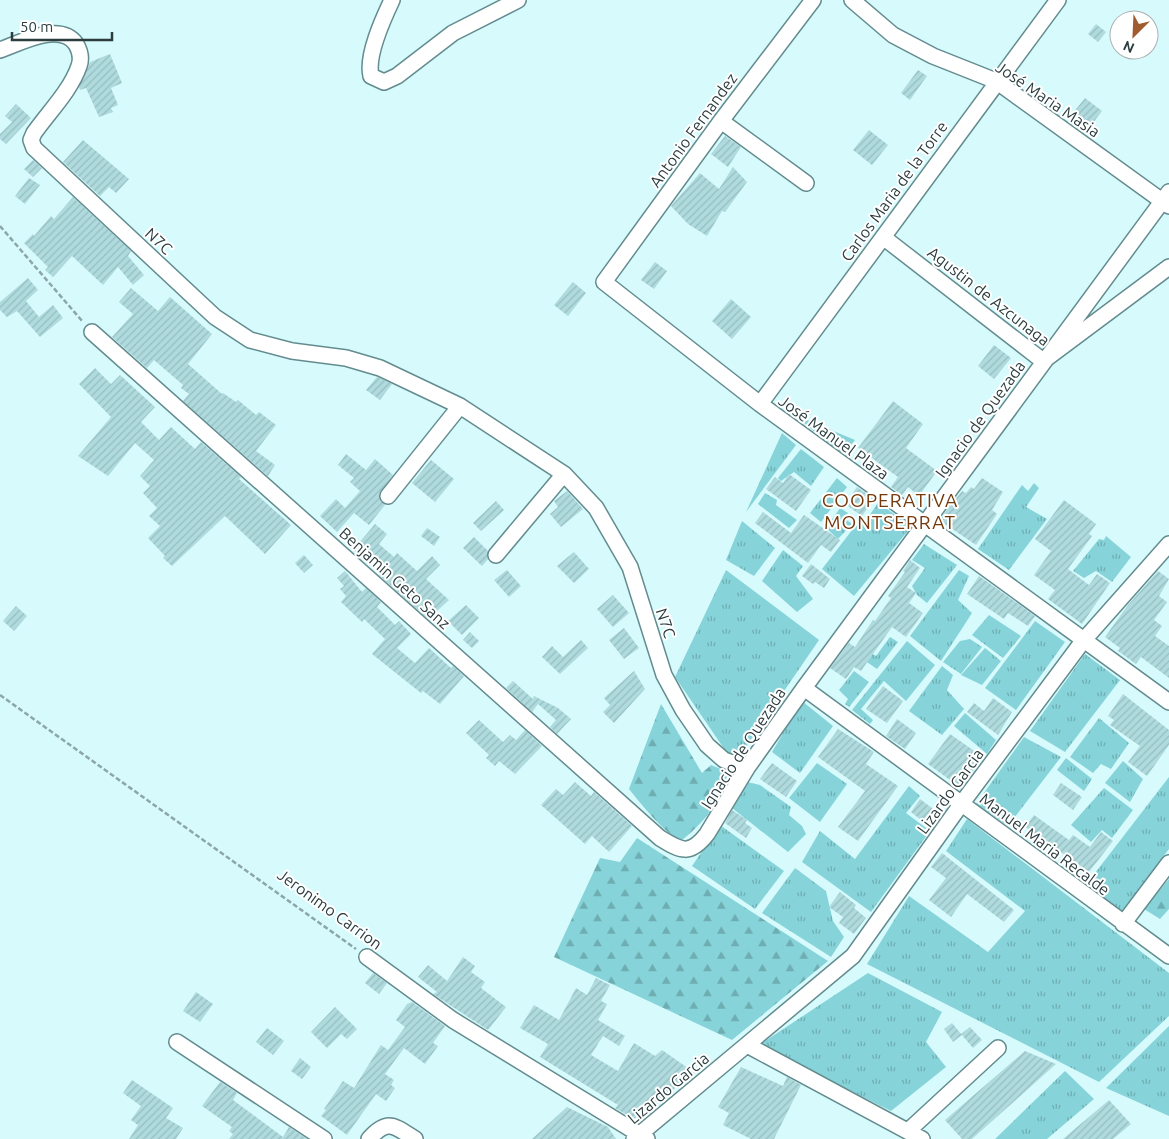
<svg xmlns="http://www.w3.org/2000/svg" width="1169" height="1139" font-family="Ubuntu,sans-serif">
<defs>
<pattern id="grass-tufts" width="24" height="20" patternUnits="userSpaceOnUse" patternTransform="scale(1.25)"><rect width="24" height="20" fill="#86d4d9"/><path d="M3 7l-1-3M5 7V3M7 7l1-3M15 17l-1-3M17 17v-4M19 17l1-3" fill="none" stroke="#6eadb1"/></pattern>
<pattern id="forest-firs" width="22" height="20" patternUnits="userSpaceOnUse" patternTransform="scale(1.25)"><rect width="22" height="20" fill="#86d4d9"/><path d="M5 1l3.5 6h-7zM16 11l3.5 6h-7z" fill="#6eadb1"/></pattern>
<pattern id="building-hatch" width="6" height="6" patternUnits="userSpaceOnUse" patternTransform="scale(1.25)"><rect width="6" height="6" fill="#afdbde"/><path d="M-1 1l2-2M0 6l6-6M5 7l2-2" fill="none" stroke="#97bdc0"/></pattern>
</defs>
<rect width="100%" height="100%" fill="#d7fafd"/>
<!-- grass -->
<path fill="url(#grass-tufts)" d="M 793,414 L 855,440 L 843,455 Z
M 782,433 L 796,445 L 746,512 Z
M 801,449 L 824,467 L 811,486 L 794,472 L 781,481 L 778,478 Z
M 837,478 L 847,487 L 821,522 L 810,513 Z
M 1034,483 L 1039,488 L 1026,507 L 1047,519 L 1009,570 L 978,549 L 1022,485 L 1028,491 Z
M 765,493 L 777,500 L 776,505 L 797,520 L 789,528 L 758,504 Z
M 878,503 L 912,526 L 854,596 L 822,569 L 856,525 L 864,523 Z
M 840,508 L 848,513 L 844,518 L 852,524 L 838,539 L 826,528 Z
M 742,521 L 775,548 L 754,576 L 726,560 Z
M 1106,536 L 1131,557 L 1112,582 L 1096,571 L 1084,578 L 1073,571 L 1099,539 L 1104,540 Z
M 924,544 L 957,565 L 927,603 L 917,595 L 912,586 L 925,568 L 912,560 Z
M 783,550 L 803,566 L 796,576 L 813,599 L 797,612 L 762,581 Z
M 726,570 L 819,640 L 739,757 L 727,753 L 675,677 Z
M 959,570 L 969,576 L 958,600 L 972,613 L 941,661 L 910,636 Z
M 989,615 L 1021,636 L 1003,658 L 972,635 Z
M 1035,621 L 1065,642 L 1016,710 L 985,688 Z
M 890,637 L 898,642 L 877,669 L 861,658 L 867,650 L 876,656 Z
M 970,639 L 982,647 L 961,674 L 943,662 L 960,641 Z
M 907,641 L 935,665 L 906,701 L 884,681 L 861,709 L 873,720 L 870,724 L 852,710 Z
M 985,648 L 1001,661 L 982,685 L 961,675 Z
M 1085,654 L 1120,680 L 1065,752 L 1030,731 Z
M 942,666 L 953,675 L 947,690 L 964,709 L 942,735 L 909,711 Z
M 854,671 L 869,682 L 849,707 L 845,704 L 848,699 L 839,690 Z
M 802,701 L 833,726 L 800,773 L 772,752 Z
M 965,713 L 996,740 L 987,754 L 954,726 Z
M 1099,718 L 1129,743 L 1111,769 L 1101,764 L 1093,773 L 1070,757 Z
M 1024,737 L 1061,757 L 1008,826 L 976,804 Z
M 1066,758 L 1092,779 L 1084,791 L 1057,770 Z
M 1123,761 L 1143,779 L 1130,802 L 1105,783 Z
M 817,763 L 847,784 L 820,822 L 789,798 Z
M 1169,777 L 1169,849 L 1121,912 L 1085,886 Z
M 747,782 L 760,785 L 791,807 L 789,815 L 802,826 L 806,834 L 788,852 L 732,808 Z
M 909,786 L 920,796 L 906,813 L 930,831 L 871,912 L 802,862 L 820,831 L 855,859 Z
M 1104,788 L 1133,810 L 1112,838 L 1102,830 L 1091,842 L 1071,825 Z
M 967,819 L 1169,973 L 1169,1016 L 1099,1082 L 867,964 L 909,896 L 988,952 L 1025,911 L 946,851 Z
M 720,825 L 784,871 L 755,909 L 692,866 Z
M 795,868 L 826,891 L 833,921 L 844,937 L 831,957 L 762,913 Z
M 868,973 L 942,1012 L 926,1042 L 946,1067 L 891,1111 L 759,1045 Z
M 1169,1026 L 1169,1116 L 1106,1088 Z
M 1065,1071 L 1094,1099 L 1047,1139 L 995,1139 Z"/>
<!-- forest -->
<path fill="url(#forest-firs)" d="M 661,704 L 702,773 L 711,765 L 728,772 C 722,800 704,823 681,841 C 664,833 641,804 629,789 Z
M 637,838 L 828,961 L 732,1040 L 554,957 L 600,858 L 620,862 Z
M 1169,879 L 1169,909 L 1160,919 L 1144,909 Z"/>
<!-- building -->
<path fill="url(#building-hatch)" d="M 1096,24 L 1106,32 L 1098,42 L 1088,34 Z
M 110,54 L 122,83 L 111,88 L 118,105 L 111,108 L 113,112 L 99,117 L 86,88 L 80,90 L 79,87 L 90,62 Z
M 918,70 L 927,76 L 910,100 L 901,93 Z
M 1085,98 L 1102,111 L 1090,127 L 1073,113 Z
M 16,104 L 31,118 L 6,144 L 0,139 L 0,134 L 12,122 L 5,116 Z
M 869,130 L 888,145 L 872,165 L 853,150 Z
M 725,136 L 741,147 L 728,167 L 711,154 Z
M 83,140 L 129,179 L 116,193 L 109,187 L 100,196 L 63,162 Z
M 33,160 L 42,168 L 33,177 L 24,169 Z
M 733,167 L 747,182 L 725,212 L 722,211 L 707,236 L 688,224 L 671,206 L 700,173 L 719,189 Z
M 29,178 L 40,185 L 25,204 L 15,196 Z
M 73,197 L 131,251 L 128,256 L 144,275 L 133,285 L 118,267 L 103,285 L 72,256 L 53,277 L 45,270 L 48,267 L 24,243 L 33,234 L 34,236 L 51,216 L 54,219 Z
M 655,262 L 667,271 L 654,289 L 641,280 Z
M 28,278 L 38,290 L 26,301 L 39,317 L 53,305 L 63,318 L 40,337 L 17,311 L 7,317 L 0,310 L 0,302 Z
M 573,282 L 586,293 L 568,316 L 554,305 Z
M 131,288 L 158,311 L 170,297 L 212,334 L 188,364 L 222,394 L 223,393 L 236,402 L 238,400 L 256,415 L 259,412 L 276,425 L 256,451 L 275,465 L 268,476 L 183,401 L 189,394 L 181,388 L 183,385 L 154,360 L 147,368 L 112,337 L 133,314 L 119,302 Z
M 731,299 L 751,317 L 732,339 L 712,321 Z
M 994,345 L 1011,358 L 994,379 L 978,366 Z
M 95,368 L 111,384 L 120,375 L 155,407 L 141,422 L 159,440 L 171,427 L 195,449 L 201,442 L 241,477 L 239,479 L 291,525 L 265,554 L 225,516 L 172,566 L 163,558 L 165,556 L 148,538 L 160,526 L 149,516 L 157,508 L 143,493 L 150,486 L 140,476 L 154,460 L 135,443 L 108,476 L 78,456 L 111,417 L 79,384 Z
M 377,377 L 392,384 L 380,400 L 366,390 Z
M 893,401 L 923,424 L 906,448 L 937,471 L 919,496 L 908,487 L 902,495 L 891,487 L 898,477 L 858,448 Z
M 346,454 L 366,470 L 375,459 L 393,475 L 379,494 L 380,500 L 385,505 L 369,525 L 354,513 L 337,532 L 320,516 L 336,499 L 345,508 L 360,491 L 350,482 L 354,478 L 338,465 Z
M 431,460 L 454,479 L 435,502 L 412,483 Z
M 789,474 L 811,490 L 796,511 L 766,489 L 775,477 L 783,483 Z
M 982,478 L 1003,492 L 992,510 L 997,514 L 976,545 L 939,520 L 962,491 L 966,493 L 971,487 L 974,489 Z
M 857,487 L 874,499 L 862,516 L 845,504 Z
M 567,491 L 583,509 L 561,527 L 550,514 L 558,507 L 554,501 Z
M 1064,500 L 1096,524 L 1089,534 L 1092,536 L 1068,569 L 1089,585 L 1097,574 L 1110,583 L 1082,624 L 1048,599 L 1055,590 L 1034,575 L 1051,551 L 1035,539 Z
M 496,501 L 504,510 L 481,531 L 473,523 Z
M 763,512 L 791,533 L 804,515 L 840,540 L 831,552 L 821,545 L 808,563 L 755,523 Z
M 375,524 L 387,534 L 379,544 L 394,557 L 397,553 L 417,571 L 432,556 L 440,565 L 426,579 L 449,600 L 428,619 L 379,575 L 381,573 L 353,550 Z
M 427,528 L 440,537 L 434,546 L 421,536 Z
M 474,537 L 488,551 L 488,559 L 482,566 L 463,548 Z
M 574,552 L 589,569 L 574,583 L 557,566 Z
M 304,555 L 313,565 L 304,573 L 295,563 Z
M 910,560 L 920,568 L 907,587 L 916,593 L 909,603 L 923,613 L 906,637 L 892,627 L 861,671 L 854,667 L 846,679 L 830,668 L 849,643 L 855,647 L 873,620 L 875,621 L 891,598 L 888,596 L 905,572 L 903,571 Z
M 811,564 L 830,579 L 824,588 L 815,582 L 813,584 L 802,576 Z
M 507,570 L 521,586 L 509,597 L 494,580 Z
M 345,571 L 362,592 L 366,588 L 381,602 L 377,607 L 395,625 L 399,621 L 411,634 L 397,648 L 415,663 L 429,648 L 451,668 L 453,666 L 464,676 L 440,704 L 423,691 L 421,693 L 372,654 L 385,639 L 364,619 L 362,622 L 341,602 L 346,596 L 340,589 L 344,586 L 337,578 Z
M 1158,571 L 1169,579 L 1159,596 L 1167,602 L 1154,620 L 1162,626 L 1155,636 L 1169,646 L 1169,678 L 1141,657 L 1136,664 L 1118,651 L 1120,648 L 1105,637 L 1128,605 Z
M 979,576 L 1035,616 L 1028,626 L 1008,613 L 1004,619 L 967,594 Z
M 613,595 L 629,613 L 613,627 L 597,609 Z
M 466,605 L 479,618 L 462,635 L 448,621 Z
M 16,606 L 27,616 L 14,631 L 3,621 Z
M 624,628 L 639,648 L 624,659 L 609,640 Z
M 470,632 L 479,641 L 472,648 L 463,640 Z
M 581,640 L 588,648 L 560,674 L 542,657 L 552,646 L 563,657 Z
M 634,671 L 645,689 L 614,723 L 603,712 L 610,705 L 604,698 Z
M 513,681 L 533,699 L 534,696 L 558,708 L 571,719 L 557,734 L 550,727 L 556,720 L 538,704 L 532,712 L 506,688 Z
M 883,686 L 903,701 L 887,723 L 866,709 Z
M 1123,694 L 1169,730 L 1169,745 L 1147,776 L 1128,762 L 1140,746 L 1110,725 L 1114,720 L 1108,716 Z
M 993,698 L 1012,712 L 998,735 L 967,712 L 974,703 L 984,711 Z
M 897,719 L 916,733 L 905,749 L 886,736 Z
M 479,720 L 503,742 L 510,735 L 516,740 L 525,730 L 542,746 L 515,774 L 499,761 L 495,766 L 486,758 L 489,755 L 466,733 Z
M 838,729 L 874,752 L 866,764 L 898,786 L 858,841 L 838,827 L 865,791 L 818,757 Z
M 950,734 L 983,757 L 961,788 L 928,764 Z
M 772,763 L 797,781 L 786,797 L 760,779 Z
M 575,782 L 591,796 L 594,792 L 632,826 L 609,852 L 592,836 L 585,844 L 541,805 L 556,789 L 563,795 Z
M 1061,783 L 1082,797 L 1073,810 L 1053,795 Z
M 920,799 L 936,811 L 926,824 L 911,812 Z
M 732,810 L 747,820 L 745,823 L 752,828 L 746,838 L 725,823 Z
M 1034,815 L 1069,840 L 1073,835 L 1090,847 L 1101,832 L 1113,841 L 1089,872 L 1025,827 Z
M 942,853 L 1014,910 L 1004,922 L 967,894 L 951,917 L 929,900 L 946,878 L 931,867 Z
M 840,892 L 856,905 L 854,908 L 866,918 L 854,934 L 839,923 L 843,917 L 829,907 Z
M 463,957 L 475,966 L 471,972 L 485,982 L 481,988 L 506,1007 L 488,1030 L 433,994 L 437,992 L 418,977 L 428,965 L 447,981 Z
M 373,973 L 387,983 L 379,994 L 365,983 Z
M 596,978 L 610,985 L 601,1001 L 607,1004 L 598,1020 L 625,1036 L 619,1046 L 603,1036 L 591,1055 L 618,1071 L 634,1043 L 655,1056 L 662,1050 L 695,1073 L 634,1119 L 615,1108 L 618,1105 L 540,1057 L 548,1044 L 520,1028 L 534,1005 L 559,1020 L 576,988 L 587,995 Z
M 196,992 L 213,1004 L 200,1022 L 183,1011 Z
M 412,1002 L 445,1026 L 433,1043 L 438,1046 L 425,1064 L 404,1048 L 385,1074 L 394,1080 L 391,1085 L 395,1088 L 386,1101 L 376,1094 L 347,1135 L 321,1116 L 326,1110 L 324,1109 L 343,1081 L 354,1088 L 381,1045 L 388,1050 L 405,1027 L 396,1020 L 407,1004 Z
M 335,1007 L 357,1029 L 347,1039 L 341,1034 L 327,1048 L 311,1032 Z
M 952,1023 L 962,1035 L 953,1042 L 944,1029 Z
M 970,1027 L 982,1040 L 973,1048 L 961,1034 Z
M 267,1028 L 284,1041 L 273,1055 L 256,1042 Z
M 1025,1051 L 1056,1064 L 972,1139 L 962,1139 L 945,1120 Z
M 300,1058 L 311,1067 L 302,1079 L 291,1071 Z
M 741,1067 L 783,1086 L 787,1077 L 801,1085 L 774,1139 L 751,1139 L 723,1125 L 729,1113 L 718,1107 Z
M 132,1080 L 173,1108 L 166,1118 L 183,1128 L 176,1139 L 129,1139 L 138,1125 L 131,1120 L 141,1106 L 123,1093 Z
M 220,1082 L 237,1093 L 233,1100 L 283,1137 L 289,1127 L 307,1139 L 229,1139 L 233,1134 L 229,1131 L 232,1127 L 202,1106 Z
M 1109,1100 L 1131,1124 L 1113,1139 L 1063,1139 Z
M 567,1107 L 608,1127 L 616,1139 L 532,1139 Z"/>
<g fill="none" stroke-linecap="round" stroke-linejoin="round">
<defs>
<path id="minor" d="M 392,0 C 383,19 366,56 371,76 L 384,82 L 397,76 L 453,33 L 518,0
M 813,0 L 721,121 L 604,282 L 760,404 L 1169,702
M 852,0 L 893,35 L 933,56 L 996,81 L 1169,206
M 0,50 C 20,43 60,21 76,44 C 80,51 82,58 79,66 C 71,90 48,113 34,133 L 31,140 L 34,148 L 215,317 L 250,340 L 292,351 L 346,358 L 380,368 L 460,406 L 564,474 L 596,508 L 630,567 L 664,675 L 683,710 L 707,745 L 724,760 L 747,768
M 721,121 L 806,183
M 883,237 L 1043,361 L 1169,267
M 92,332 L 660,838 C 681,851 690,856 707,834 L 747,768 L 804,688 L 1169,192
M 760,404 L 1058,0
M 388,496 L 460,406
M 496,555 L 564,474
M 804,688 L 1169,956
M 1123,924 L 1169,863
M 367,957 L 453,1020 L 647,1139
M 177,1042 L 324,1139
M 747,1045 L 922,1139
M 908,1131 L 998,1048
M 369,1139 C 388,1118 394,1126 415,1139
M 634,1139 L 853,956 L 962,803 L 1083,641 L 1169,544"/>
</defs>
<!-- minor casing -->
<use href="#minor" stroke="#638c8f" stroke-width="18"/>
<!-- path -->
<path stroke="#8ba7a9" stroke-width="2.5" stroke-dasharray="5 2.5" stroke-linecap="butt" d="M 0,226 L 83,322
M 0,695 L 356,949"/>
<!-- minor -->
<use href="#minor" stroke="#fff" stroke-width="15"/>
</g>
<g text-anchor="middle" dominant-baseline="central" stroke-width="4" stroke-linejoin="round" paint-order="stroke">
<!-- street labels -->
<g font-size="16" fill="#2c3d3f" stroke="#fff">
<text transform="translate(1048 99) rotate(34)">José Maria Masia</text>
<text transform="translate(693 130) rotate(-54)">Antonio Fernandez</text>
<text transform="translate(894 191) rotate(-54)">Carlos Maria de la Torre</text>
<text transform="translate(159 241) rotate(43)">N7C</text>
<text transform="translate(989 296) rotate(38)">Agustin de Azcunaga</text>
<text transform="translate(980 419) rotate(-54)">Ignacio de Quezada</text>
<text transform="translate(834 437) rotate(36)">José Manuel Plaza</text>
<text transform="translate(395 578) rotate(42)">Benjamin Geto Sanz</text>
<text transform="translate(666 623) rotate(72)">N7C</text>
<text transform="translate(743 748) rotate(-57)">Ignacio de Quezada</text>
<text transform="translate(950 791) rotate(-54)">Lizardo Garcia</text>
<text transform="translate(1045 844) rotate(37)">Manuel Maria Recalde</text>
<text transform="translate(330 909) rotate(36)">Jeronimo Carrion</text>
<text transform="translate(668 1088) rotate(-40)">Lizardo Garcia</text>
</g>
<!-- quarter labels -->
<g font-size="19" letter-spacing="1" fill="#743809" stroke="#fff">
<text x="890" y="500">COOPERATIVA<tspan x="890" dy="22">MONTSERRAT</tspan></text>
</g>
</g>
<!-- north arrow -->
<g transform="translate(1134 35) rotate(204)"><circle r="24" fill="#ffffff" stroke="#abb1b2"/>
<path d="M0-4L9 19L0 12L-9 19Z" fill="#a05b2e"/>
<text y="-8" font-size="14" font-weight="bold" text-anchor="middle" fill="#2c3d3f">N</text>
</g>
<!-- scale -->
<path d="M12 32v8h100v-8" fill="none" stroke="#2c3d3f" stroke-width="2.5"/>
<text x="20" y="32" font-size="15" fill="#2c3d3f" stroke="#ffffff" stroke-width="4" paint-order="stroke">50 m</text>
</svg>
